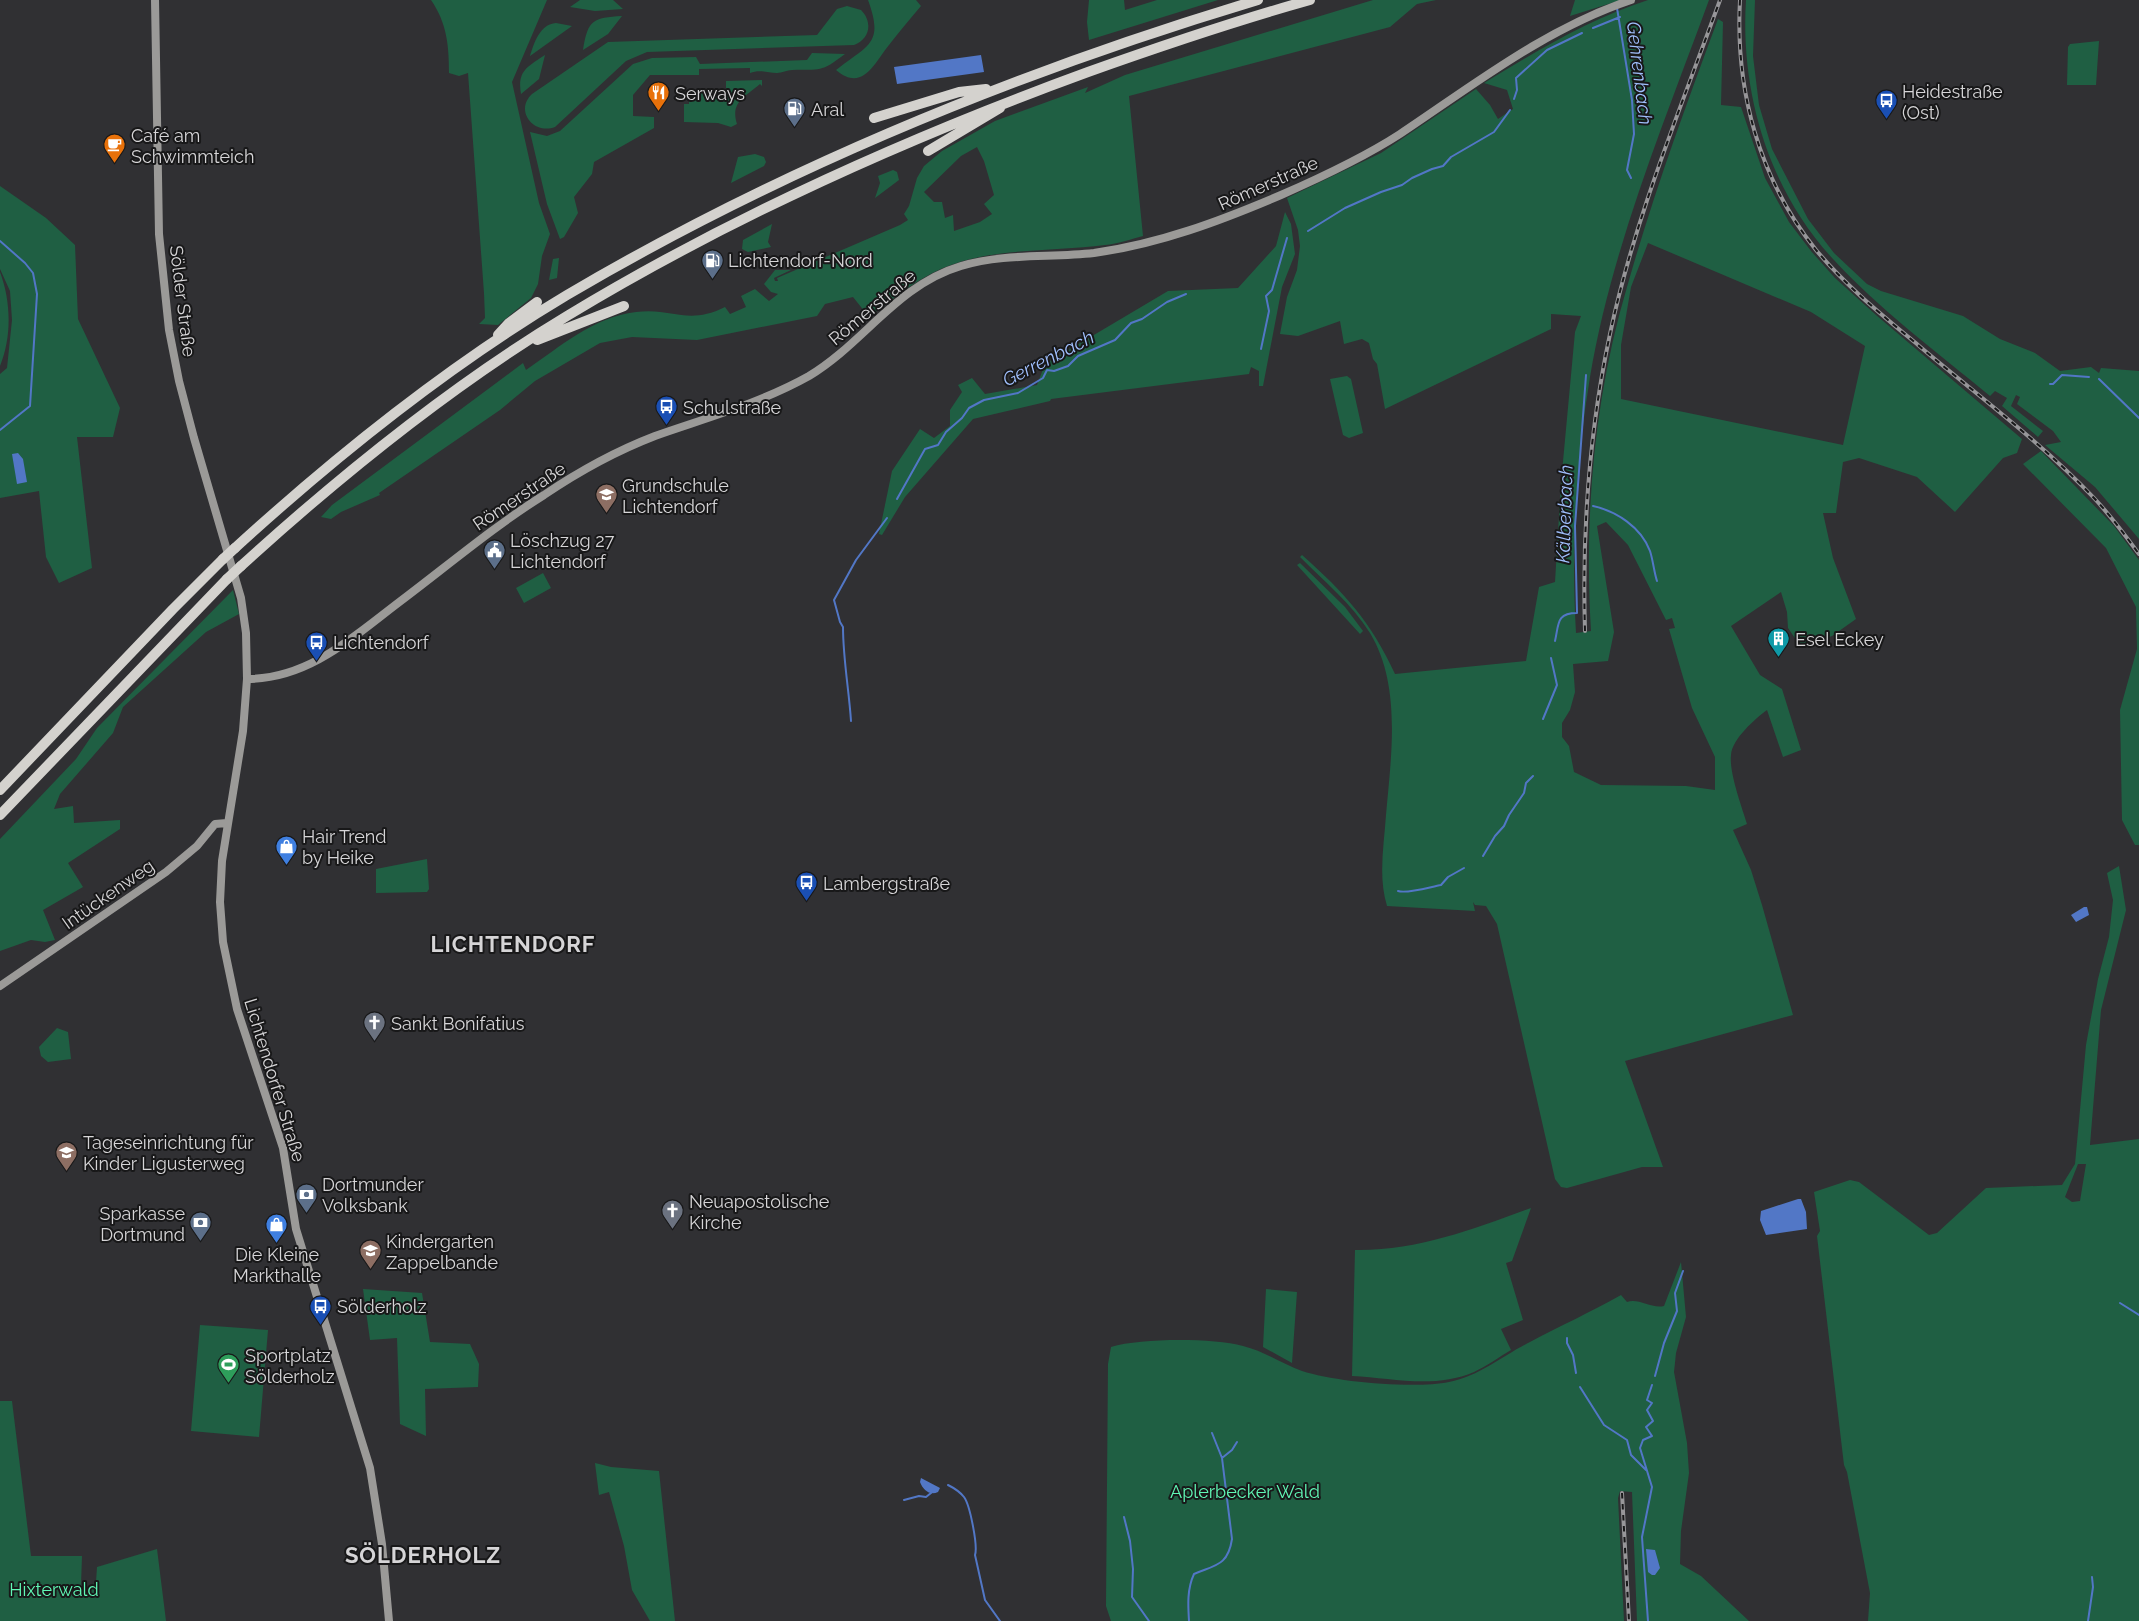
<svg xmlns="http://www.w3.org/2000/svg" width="2139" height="1621" font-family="Raleway,sans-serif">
<rect width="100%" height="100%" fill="#303033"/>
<!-- green -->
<path fill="#1f5f43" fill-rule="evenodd" d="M 431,0 L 547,0 L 512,82 L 539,203 L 550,234 L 542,256 L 538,284 L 531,298 L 498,325 L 479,324 L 485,318 L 484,293 L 468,73 L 459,76 L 449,73 C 449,46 447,23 431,0 Z
M 580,0 L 613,0 L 623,9 L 595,11 L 570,7 Z
M 868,0 L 916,0 L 921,6 C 910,19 899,32 889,45 C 875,62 863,93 836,70 C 869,44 884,44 868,0 Z
M 1089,0 L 1124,0 L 1125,10 L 1157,0 L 1218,0 L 1089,40 L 1087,22 Z
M 1373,0 L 1436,0 L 1417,4 L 1390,27 L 1129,96 L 1143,236 C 1131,239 1118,244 1105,245 C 1052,252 993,247 943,268 C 915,280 893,299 869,317 L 853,297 L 825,304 L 817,316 L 697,340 L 632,337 L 600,343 L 535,381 L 500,410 L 379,493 L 380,495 L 341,512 L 331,519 L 321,517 L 332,505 L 523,363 L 526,370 C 560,347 593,317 636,312 C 672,307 687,326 725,307 L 730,314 L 746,307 L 741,296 L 755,289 L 769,301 L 778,294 L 771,292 L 764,284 L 775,270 L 791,270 L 774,278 L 775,281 L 778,281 L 777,278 L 900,225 L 908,220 L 904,214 L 909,206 L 917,178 L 924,166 L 942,151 L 995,121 L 1088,87 L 1085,93 L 1125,75 ZM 977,147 L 984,161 L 994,195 L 984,204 L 992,214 L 980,222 L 954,231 L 953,215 L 945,218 L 942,202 L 934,202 L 924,192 L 961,156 Z
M 1575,0 L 1621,0 L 1570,16 Z
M 1648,0 L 1709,0 C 1664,123 1612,247 1590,377 C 1576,462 1571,547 1576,633 L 1591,631 C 1584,516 1594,398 1627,287 C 1653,195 1685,108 1718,19 L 1723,22 L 1721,105 L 1741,107 L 1765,178 L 1789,222 L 1811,251 L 1835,278 L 1876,315 L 2022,439 L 2017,453 L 2003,458 L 1955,512 L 1917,477 L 1859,458 L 1843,462 L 1836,513 L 1823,513 L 1833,558 L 1856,619 L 1832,636 L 1801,647 L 1788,628 L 1787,612 L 1781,592 L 1731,626 L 1760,675 L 1782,689 L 1801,750 L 1783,757 L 1767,710 C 1755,719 1732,739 1731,755 C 1729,773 1742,807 1747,824 L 1733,830 L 1751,870 L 1762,905 L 1793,1015 L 1625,1061 L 1663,1167 L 1642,1167 L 1567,1188 L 1561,1187 L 1555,1179 L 1497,924 L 1486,906 L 1475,905 L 1473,902 L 1475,911 L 1387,906 C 1378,877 1384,845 1386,815 C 1391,757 1402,686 1370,633 C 1352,604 1324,581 1300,557 L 1302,555 C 1345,593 1371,622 1395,674 L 1526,661 L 1539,587 L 1555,582 L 1561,483 L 1575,332 L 1581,316 L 1551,314 L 1551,329 L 1385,409 L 1377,364 L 1373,359 L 1369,343 L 1362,339 L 1344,344 L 1340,321 L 1298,336 L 1280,334 L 1287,297 L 1297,270 L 1300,246 L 1298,230 L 1287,198 L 1381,153 L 1476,89 L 1490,105 L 1498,119 L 1513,109 L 1507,90 L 1484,83 C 1537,51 1589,19 1648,0 ZM 1648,243 L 1811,312 L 1865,346 L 1843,445 L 1621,399 L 1621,345 L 1631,287 ZM 1606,522 L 1628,545 L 1666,620 L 1672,618 L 1675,628 L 1669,629 L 1692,708 L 1715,757 L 1715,790 L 1686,786 L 1601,785 L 1574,772 L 1569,746 L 1562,737 L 1562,723 L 1570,710 L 1575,692 L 1573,664 L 1608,661 L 1614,632 L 1597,526 Z
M 1746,0 L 1755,0 L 1753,56 L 1759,105 L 1772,149 L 1808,219 L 1834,253 L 1867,284 L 1881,291 L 1963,316 L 2000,339 L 2035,353 L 2060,371 L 2091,367 L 2099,373 L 2101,368 L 2139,371 L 2139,539 L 2095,487 L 2045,445 L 2061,442 L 2053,431 L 2017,404 L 2020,397 L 2016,395 L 2011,406 L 2043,431 L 2038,437 L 2002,406 L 2007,398 L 1995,391 L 1990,396 C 1937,352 1880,310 1833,259 C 1769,190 1740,93 1746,0 Z
M 847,6 L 861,10 C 873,22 870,39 854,45 L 647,52 L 626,61 L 555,127 C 534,135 514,111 532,94 L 608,42 L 817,35 L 837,9 Z
M 622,16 L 608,34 L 583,50 C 588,19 593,18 622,16 Z
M 556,23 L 572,26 L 530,56 C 534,43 540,24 556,23 Z
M 2099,41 L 2096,85 L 2067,85 L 2068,47 L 2070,44 Z
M 812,53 L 845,54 C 820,73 821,69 792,70 C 787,70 782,73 777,73 C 767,73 760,69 750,73 L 750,68 L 699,69 L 699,75 L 650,75 L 633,95 L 633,116 L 654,117 L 654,128 L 594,162 L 592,174 L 574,197 L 578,213 L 564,237 L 560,239 L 547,204 L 530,132 L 547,136 L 560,131 L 633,64 L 652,58 L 696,57 L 700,64 L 807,60 Z
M 545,55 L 539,79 L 521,94 C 517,71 527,67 545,55 Z
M 762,80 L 762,86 L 760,84 C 745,97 730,102 737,124 L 731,127 L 718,123 L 684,122 L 684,104 L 689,104 L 689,92 L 726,93 L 726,81 Z
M 755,154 L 764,157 L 766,162 L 764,166 L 731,183 L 738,157 Z
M 893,170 L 897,172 L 899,180 L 875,198 L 880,183 L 878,176 Z
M 0,186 L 46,218 L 75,245 L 78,319 L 120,408 L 113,437 L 77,437 L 92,568 L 59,583 L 46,557 L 39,491 L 0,498 L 0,374 L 7,368 L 12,320 L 10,291 L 0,269 Z
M 1285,212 L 1291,224 L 1295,254 L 1282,287 L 1263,386 L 1259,386 L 1259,371 L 1251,367 L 1249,374 L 1051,399 L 1050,401 L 973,419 L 905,497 L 882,535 L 879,534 L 892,471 L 920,429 L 934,438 L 950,426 L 950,410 L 962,392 L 958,385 L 972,378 L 985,394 L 1037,385 L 1045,364 L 1168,291 L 1238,288 L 1276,246 Z
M 772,224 L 768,242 L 771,247 L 748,252 L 742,249 L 743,240 Z
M 559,258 L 557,278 L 549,280 L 553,259 Z
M 0,272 C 11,301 12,337 0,366 Z
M 1347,376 L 1351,379 L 1363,433 L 1349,438 L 1343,435 L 1330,379 Z
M 2041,451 L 2114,526 L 2139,560 L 2139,845 L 2135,845 L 2122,820 L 2120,710 L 2137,649 L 2136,607 L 2106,548 L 2023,464 Z
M 1300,563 L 1345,607 L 1363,631 L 1360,634 L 1297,565 Z
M 543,573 L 551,588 L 524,603 L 516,588 Z
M 233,590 L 239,614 L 206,632 L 123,707 L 113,733 L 60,794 L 54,809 L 73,806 L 74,823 L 120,820 L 120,829 L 68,863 L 83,887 L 43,910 L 55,940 L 45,942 L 31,940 L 0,951 L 0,839 L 76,759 L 97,728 Z
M 427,859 L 429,889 L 427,892 L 376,893 L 376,869 Z
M 2119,866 L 2126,910 L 2101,1010 L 2090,1145 L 2139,1139 L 2139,1621 L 1868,1621 L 1870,1593 L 1847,1472 L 1844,1465 L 1817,1236 L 1820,1231 L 1814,1192 L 1850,1180 L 1859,1182 L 1929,1235 L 1937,1233 L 1986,1188 L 2062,1185 L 2075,1164 L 2086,1045 L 2098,979 L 2109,937 L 2113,900 L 2107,873 ZM 2078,1164 L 2086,1164 L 2080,1201 L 2072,1202 L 2065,1197 Z
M 57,1028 L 68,1032 L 71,1059 L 48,1062 L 41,1056 L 39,1047 Z
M 1531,1208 L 1512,1261 L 1506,1263 L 1523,1320 L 1501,1329 L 1511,1350 C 1499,1357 1487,1366 1474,1372 C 1435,1389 1392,1378 1352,1376 L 1355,1250 C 1418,1251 1473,1229 1531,1208 Z
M 1681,1262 L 1686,1317 L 1676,1353 L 1674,1372 L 1687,1443 L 1689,1473 L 1681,1531 L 1680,1564 L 1701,1576 L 1749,1621 L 1637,1621 L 1632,1492 L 1620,1491 L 1618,1498 L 1624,1621 L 1111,1621 L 1106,1606 L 1108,1364 L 1111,1347 C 1142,1338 1212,1338 1243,1346 C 1264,1351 1282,1364 1302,1371 C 1335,1382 1414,1389 1449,1382 C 1480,1376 1502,1356 1530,1342 C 1560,1326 1591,1312 1621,1295 L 1627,1302 C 1639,1298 1651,1309 1664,1306 Z
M 363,1289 L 422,1293 L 430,1342 L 470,1344 L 479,1364 L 478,1387 L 425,1389 L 426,1436 L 400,1424 L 397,1338 L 370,1340 Z
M 1266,1289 L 1297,1292 L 1292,1363 L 1263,1347 Z
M 200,1325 L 268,1330 L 259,1437 L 191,1431 Z
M 0,1401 L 12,1401 L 31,1556 L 82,1556 L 81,1585 L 87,1588 L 96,1582 L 97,1567 L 157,1549 L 166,1621 L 0,1621 Z
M 595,1463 L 611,1467 L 659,1471 L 675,1621 L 650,1621 L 632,1590 L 624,1546 L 609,1492 L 599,1495 Z"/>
<!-- water -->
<path fill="#5277c6" d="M 981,55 L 984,72 L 897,84 L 894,67 Z
M 18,453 L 23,459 L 27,482 L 17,484 L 12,454 Z
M 2084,907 L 2087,907 L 2089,915 L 2076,922 L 2071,915 Z
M 1798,1199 L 1801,1199 L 1806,1212 L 1807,1229 L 1766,1235 L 1760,1220 L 1761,1211 Z
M 921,1478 L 940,1488 L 938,1492 C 930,1496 923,1490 920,1482 Z
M 1646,1549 L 1655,1550 L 1660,1568 L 1655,1575 L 1652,1575 L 1648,1572 Z"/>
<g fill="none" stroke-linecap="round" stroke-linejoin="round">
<!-- stream -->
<path stroke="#5277c6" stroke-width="2" d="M 1617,8 L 1632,100 L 1634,134 L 1627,170 L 1631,178
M 1593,28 L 1620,17
M 1514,99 L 1517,90 L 1516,78 L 1547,50 L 1582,33
M 1308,231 L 1345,208 L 1381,192 L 1402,185 L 1412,178 L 1432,169 L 1443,166 L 1451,157 L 1494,132 L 1510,110
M 0,241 L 25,263 L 33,273 L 37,294 L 30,406 L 0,430
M 1261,349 L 1269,311 L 1266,296 L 1272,290 L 1287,238
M 2099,379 L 2139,418
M 2050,384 L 2053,384 L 2062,375 L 2089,377
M 897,499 L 925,449 L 938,445 L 946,432 L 962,418 L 969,408 L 984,400 L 1018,393 L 1043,378 L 1047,370 L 1054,371 L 1068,366 L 1078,356 L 1115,340 L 1131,323 L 1142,319 L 1167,302 L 1186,294
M 1593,506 C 1616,511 1641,527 1650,551 C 1653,560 1654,572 1657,581
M 1555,641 C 1559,624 1556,613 1577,613 L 1575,526 L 1586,375
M 1543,719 L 1557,685 L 1551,658
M 851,721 C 849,690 843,659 843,627 L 840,622 L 834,600 L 856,560 L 887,518
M 1483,856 L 1495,836 L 1504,826 L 1509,815 L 1524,793 L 1526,783 L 1533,776
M 1398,891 C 1407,894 1430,887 1441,885 L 1448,877 L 1464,868
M 2120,1303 L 2139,1315
M 1567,1338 L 1567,1343 L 1573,1355 L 1576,1373
M 1655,1376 L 1664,1343 L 1677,1311 L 1675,1293 L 1683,1271
M 1580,1387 L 1604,1425 L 1627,1440 L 1631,1455 L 1646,1470
M 1222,1458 L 1232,1450 L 1237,1442
M 948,1485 C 954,1488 960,1492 964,1497 C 970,1505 978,1546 975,1555 L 985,1600 L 1000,1621
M 904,1500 L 919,1496 L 926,1497 L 931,1493
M 1124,1517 L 1130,1541 L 1133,1569 L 1132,1597 L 1149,1621
M 1189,1621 C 1188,1605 1187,1589 1194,1574 C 1215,1565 1228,1566 1232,1539 L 1222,1458 L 1212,1433
M 1648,1621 L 1642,1537 L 1652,1487 L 1640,1448 L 1643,1440 L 1652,1436 L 1646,1427 L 1653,1421 L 1647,1410 L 1652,1403 L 1647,1400 L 1652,1385
M 2088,1621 L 2093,1587 L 2092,1577"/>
<!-- secondary -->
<path stroke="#9b9a98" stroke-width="8" d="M 155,0 L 159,234 L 169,330 L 179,381 L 194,438 L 241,598 L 246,633 L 247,679 L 243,731 L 222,861 L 220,902 L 223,942 L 237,1009 L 283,1148 L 296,1229 L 370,1468 L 382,1544 L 389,1621
M 247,679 C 308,679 352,638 398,603 C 446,567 493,527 544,495 C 578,472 616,451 655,436 C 706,418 761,403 809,376 C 864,343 897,285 961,266 C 1004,253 1049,258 1094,253 C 1159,244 1220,221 1281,195 C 1322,177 1363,158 1400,134 C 1475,84 1545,29 1631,0
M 0,986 L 166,872 L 197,846 L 215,824 L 227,823"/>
<!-- highway -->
<path stroke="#d4d2ce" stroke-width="10" d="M 874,118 L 959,92 L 986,89
M 928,151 L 1000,108
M 498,335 L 509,323 L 537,302
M 537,340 L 624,306
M 235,548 C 338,454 448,366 567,295 C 784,167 1018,72 1258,0
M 241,566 C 342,474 449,387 567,316 C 732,216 907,138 1088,72 C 1161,46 1235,21 1310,0
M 0,790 L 173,609 L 223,559
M 0,815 L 227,579"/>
<defs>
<path id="rail" d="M 1740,0 C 1735,90 1759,179 1816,250 C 1846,286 1882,315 1918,345 C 1977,395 2041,442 2094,498 C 2111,516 2125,535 2139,554
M 1585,631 C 1582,531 1589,432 1610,334 C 1634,220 1680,110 1720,0
M 1622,1493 L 1629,1621"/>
</defs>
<!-- rail casing -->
<use href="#rail" stroke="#979699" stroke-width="4"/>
<!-- rail -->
<use href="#rail" stroke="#181819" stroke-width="2" stroke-dasharray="5.5" stroke-linecap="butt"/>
<!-- highway-bridge -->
<path stroke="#d4d2ce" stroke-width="10" d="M 223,559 L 235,548
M 227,579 L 241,566"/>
</g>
<!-- icons -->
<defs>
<symbol id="restaurant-pin" viewBox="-11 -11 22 30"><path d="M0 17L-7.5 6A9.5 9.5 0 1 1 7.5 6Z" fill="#e8710a" stroke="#181819"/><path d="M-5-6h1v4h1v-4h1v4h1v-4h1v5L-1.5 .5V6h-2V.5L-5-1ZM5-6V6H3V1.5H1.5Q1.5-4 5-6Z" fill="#fff"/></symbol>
<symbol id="bus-pin" viewBox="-11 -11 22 30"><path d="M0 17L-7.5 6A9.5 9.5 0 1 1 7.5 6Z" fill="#1a4fb4" stroke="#181819"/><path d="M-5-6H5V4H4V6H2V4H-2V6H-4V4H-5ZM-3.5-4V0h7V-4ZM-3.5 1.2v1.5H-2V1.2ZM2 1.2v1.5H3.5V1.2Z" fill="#fff"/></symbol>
<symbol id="fuel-pin" viewBox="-11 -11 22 30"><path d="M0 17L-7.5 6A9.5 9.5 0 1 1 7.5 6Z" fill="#5c6f8a" stroke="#181819"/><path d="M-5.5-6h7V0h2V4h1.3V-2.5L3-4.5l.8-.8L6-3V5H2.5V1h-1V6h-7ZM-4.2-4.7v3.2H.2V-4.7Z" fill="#fff"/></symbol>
<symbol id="cafe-pin" viewBox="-11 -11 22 30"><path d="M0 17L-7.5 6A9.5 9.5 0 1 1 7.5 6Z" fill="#e8710a" stroke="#181819"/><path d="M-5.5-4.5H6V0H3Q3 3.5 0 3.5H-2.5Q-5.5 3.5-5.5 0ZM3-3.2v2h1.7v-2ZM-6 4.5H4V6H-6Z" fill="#fff"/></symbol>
<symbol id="school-pin" viewBox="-11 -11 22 30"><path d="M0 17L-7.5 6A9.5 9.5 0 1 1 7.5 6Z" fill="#8d6e63" stroke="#181819"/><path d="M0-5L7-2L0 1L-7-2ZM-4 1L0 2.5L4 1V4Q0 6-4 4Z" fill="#fff"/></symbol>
<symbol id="civic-pin" viewBox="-11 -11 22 30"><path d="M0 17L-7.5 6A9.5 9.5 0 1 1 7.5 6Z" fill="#5c6f8a" stroke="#181819"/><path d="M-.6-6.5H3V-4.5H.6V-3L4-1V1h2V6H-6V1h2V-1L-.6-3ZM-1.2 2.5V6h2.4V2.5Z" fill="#fff"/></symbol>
<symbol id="building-pin" viewBox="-11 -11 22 30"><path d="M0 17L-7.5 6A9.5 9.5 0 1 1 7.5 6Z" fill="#0f9aa8" stroke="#181819"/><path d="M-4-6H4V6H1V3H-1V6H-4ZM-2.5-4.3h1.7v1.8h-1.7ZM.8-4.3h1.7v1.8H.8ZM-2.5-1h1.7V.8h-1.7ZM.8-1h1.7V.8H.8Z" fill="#fff"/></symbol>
<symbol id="shop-pin" viewBox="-11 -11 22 30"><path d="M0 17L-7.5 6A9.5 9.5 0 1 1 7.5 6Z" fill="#3f7fe0" stroke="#181819"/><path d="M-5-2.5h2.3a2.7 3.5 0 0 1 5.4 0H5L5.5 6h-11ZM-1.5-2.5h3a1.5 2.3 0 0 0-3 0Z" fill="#fff"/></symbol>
<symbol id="church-pin" viewBox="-11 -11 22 30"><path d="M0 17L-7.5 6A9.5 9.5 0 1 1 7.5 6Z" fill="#6b7280" stroke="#181819"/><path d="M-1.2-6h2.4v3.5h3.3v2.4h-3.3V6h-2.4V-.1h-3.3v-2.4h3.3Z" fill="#fff"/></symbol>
<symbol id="bank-pin" viewBox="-11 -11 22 30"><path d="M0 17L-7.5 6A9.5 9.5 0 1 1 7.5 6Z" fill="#5c6f8a" stroke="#181819"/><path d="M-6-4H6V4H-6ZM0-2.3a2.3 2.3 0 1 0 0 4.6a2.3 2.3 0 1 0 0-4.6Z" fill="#fff"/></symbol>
<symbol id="stadium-pin" viewBox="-11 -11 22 30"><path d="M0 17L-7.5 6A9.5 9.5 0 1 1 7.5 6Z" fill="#2e9e5b" stroke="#181819"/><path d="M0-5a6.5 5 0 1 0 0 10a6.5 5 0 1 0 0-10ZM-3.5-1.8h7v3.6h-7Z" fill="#fff"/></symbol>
</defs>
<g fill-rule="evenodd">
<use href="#restaurant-pin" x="646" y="80" width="25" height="34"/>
<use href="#bus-pin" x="1874" y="88" width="25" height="34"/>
<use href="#fuel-pin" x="782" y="96" width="25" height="34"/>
<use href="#cafe-pin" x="102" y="132" width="25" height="34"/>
<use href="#fuel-pin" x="700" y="248" width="25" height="34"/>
<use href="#bus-pin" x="654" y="394" width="25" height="34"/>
<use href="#school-pin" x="594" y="482" width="25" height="34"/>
<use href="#civic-pin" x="482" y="538" width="25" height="34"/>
<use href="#building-pin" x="1766" y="626" width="25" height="34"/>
<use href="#bus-pin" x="304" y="630" width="25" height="34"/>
<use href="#shop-pin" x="274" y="834" width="25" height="34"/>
<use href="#bus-pin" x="794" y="870" width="25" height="34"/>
<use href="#church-pin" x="362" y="1010" width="25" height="34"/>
<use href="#school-pin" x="54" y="1140" width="25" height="34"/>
<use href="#bank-pin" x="294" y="1182" width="25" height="34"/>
<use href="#church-pin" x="660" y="1198" width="25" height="34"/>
<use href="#bank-pin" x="188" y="1210" width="25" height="34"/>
<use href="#shop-pin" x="264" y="1212" width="25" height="34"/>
<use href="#school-pin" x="358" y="1238" width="25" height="34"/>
<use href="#bus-pin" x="308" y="1294" width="25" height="34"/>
<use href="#stadium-pin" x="216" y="1352" width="25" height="34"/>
</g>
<g text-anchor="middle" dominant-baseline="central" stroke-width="4" stroke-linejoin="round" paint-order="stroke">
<!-- poi labels -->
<g font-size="18" fill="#d6d5d7" stroke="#181819" text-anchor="start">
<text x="1902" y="91">Heidestraße<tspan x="1902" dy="21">(Ost)</tspan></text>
<text x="675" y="93">Serways</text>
<text x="811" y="109">Aral</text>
<text x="131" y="135">Café am<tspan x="131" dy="21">Schwimmteich</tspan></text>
<text x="728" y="260">Lichtendorf-Nord</text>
<text x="683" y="407">Schulstraße</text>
<text x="622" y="485">Grundschule<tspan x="622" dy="21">Lichtendorf</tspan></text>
<text x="510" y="540">Löschzug 27<tspan x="510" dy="21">Lichtendorf</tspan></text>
<text x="1795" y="639">Esel Eckey</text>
<text x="333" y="642">Lichtendorf</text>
<text x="302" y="836">Hair Trend<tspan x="302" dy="21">by Heike</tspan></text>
<text x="823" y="883">Lambergstraße</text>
<text x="391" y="1023">Sankt Bonifatius</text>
<text x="83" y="1142">Tageseinrichtung für<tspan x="83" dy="21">Kinder Ligusterweg</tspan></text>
<text x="322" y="1184">Dortmunder<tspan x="322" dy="21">Volksbank</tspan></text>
<text x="689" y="1201">Neuapostolische<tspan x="689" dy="21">Kirche</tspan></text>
<text x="185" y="1213" text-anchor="end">Sparkasse<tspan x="185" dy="21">Dortmund</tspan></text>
<text x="386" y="1241">Kindergarten<tspan x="386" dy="21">Zappelbande</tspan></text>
<text x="277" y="1254" text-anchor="middle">Die Kleine<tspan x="277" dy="21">Markthalle</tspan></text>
<text x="337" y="1306">Sölderholz</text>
<text x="245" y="1355">Sportplatz<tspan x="245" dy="21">Sölderholz</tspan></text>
</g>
<!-- street labels -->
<g font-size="18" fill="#d6d5d7" stroke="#181819">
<text transform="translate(1268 183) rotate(-24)">Römerstraße</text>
<text transform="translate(183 301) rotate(83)">Sölder Straße</text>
<text transform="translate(872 307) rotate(-40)">Römerstraße</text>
<text transform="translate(519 496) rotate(-34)">Römerstraße</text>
<text transform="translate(108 894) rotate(-35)">Intückenweg</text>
<text transform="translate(275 1080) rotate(73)">Lichtendorfer Straße</text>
</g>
<!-- park labels -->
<g font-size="18" fill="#60f7b5" stroke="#181819">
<text x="1245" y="1491">Aplerbecker Wald</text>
<text x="54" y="1589">Hixterwald</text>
</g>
<!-- water labels -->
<g font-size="19" font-style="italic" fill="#a0bffd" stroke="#181819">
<text transform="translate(1640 73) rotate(83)">Gehrenbach</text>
<text transform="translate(1048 358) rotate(-27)">Gerrenbach</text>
<text transform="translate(1564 514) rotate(-88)">Kälberbach</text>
</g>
<!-- district labels -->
<g font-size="22" font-weight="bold" letter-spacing="1" fill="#d6d5d7" stroke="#181819">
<text x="513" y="944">LICHTENDORF</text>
<text x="423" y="1555">SÖLDERHOLZ</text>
</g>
</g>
</svg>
